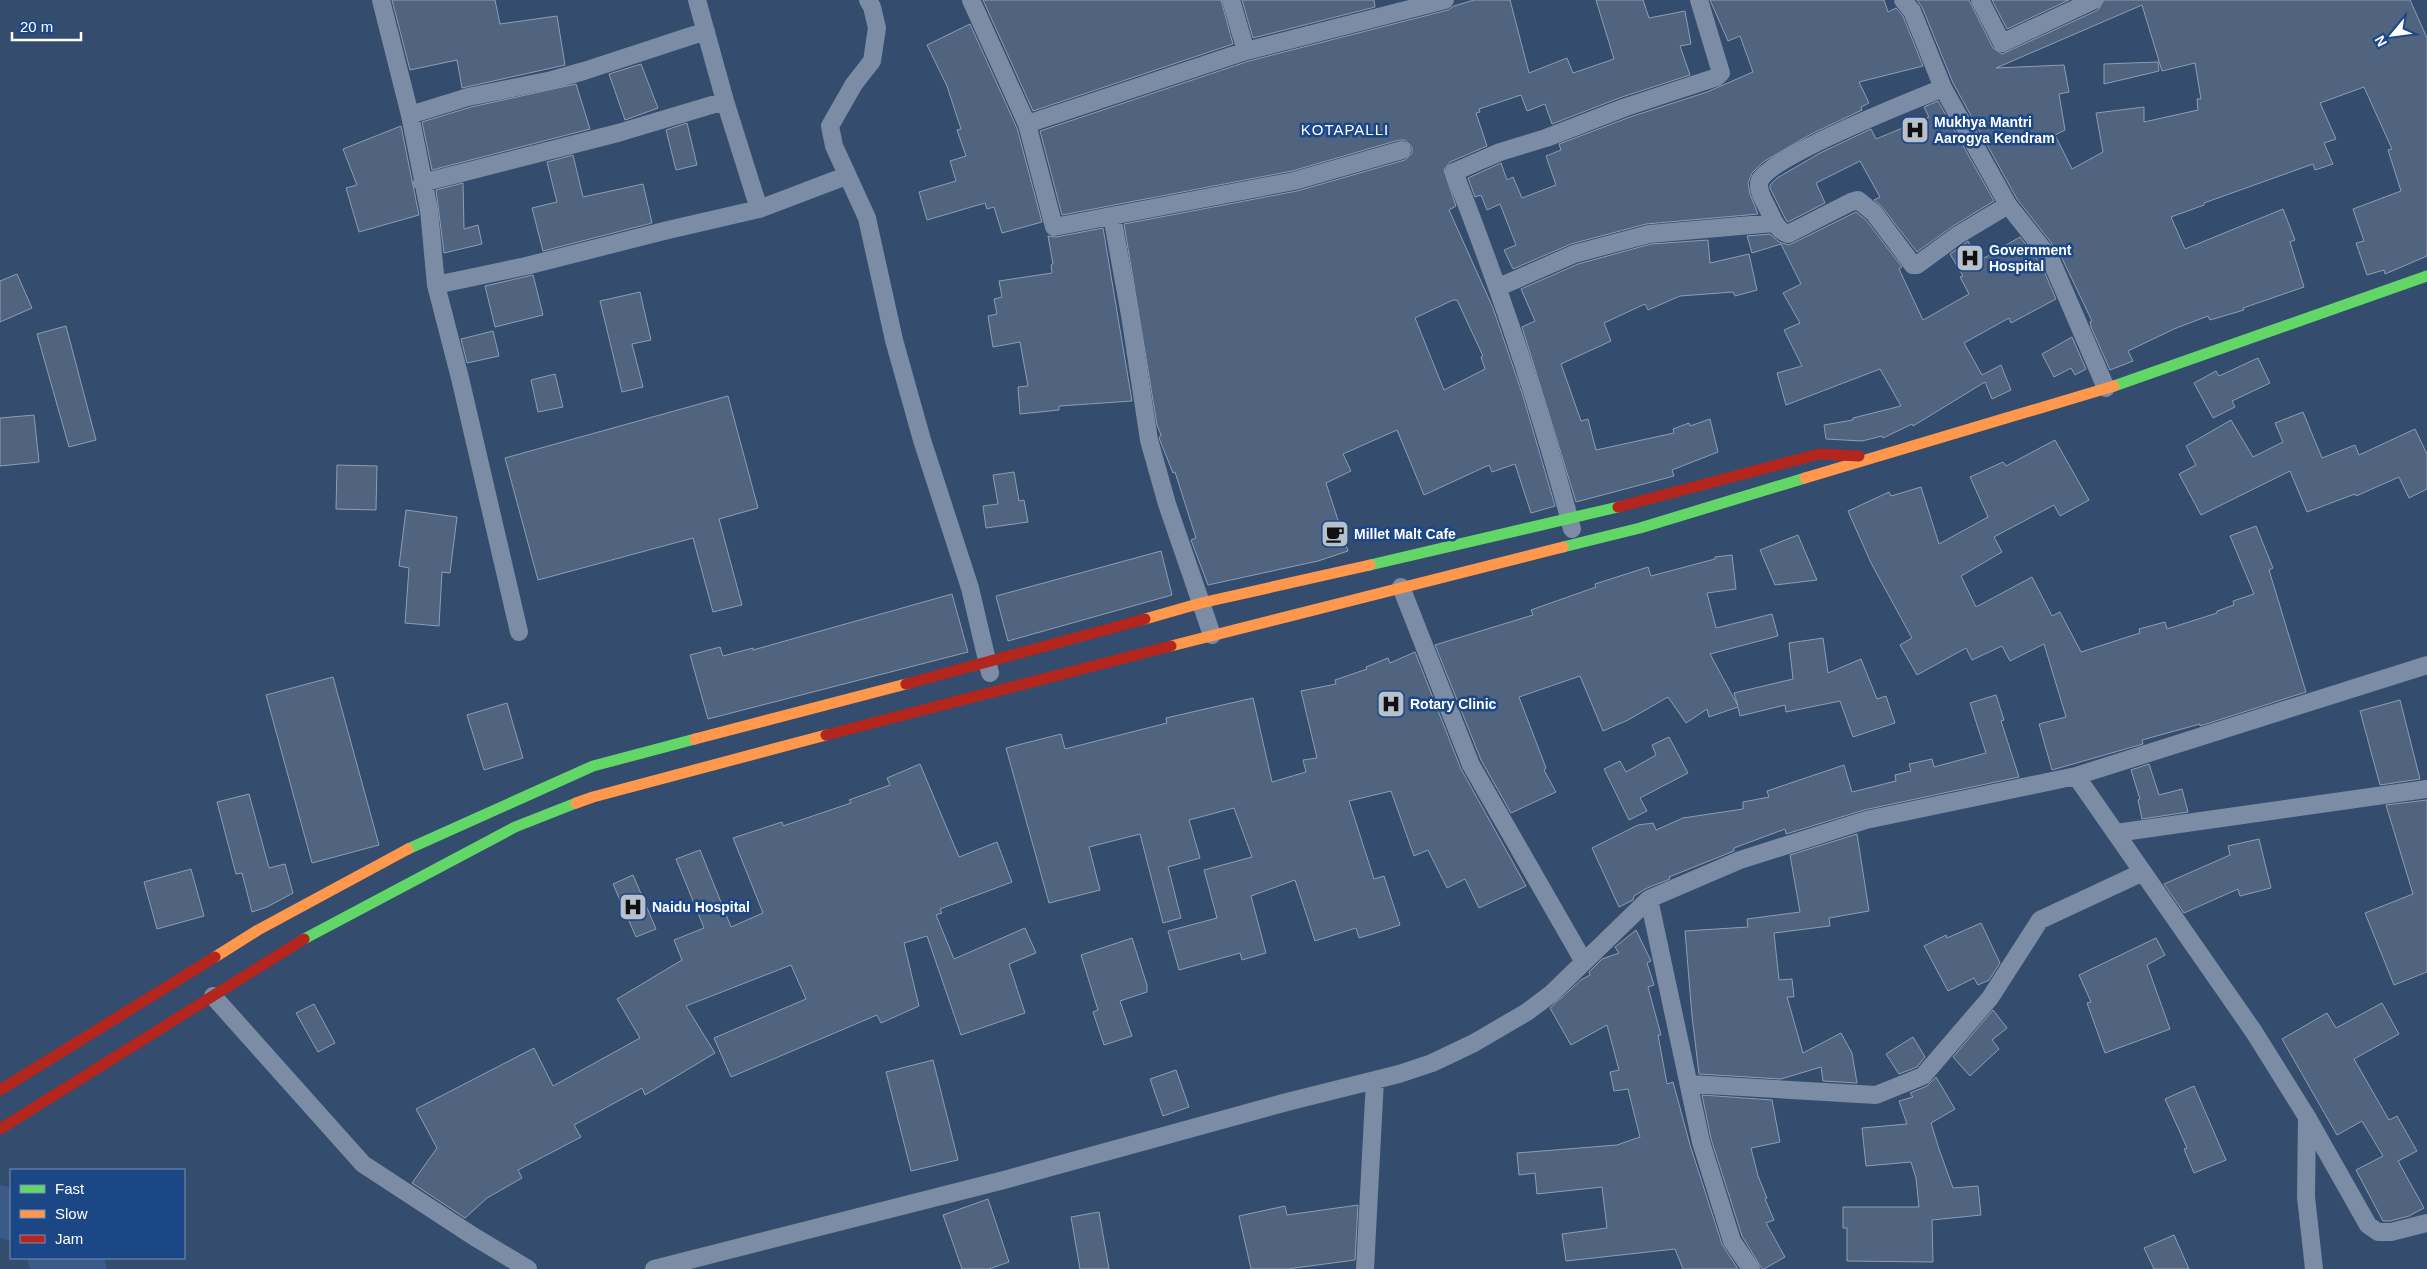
<svg xmlns="http://www.w3.org/2000/svg" width="2427" height="1269" font-family="Helvetica,sans-serif">
<rect width="100%" height="100%" fill="#344c6e"/>
<g fill="none" stroke-linecap="round" stroke-linejoin="round">
<!-- river -->
<path stroke="#3a5a87" stroke-width="41" d="M 0,1206 L 11,1220
M 48,1258 L 86,1269"/>
</g>
<!-- building -->
<path fill="#50637f" stroke="#8f9db2" fill-rule="evenodd" d="M 392,0 L 495,0 L 500,24 L 557,16 L 565,65 L 462,88 L 457,60 L 410,70 Z
M 983,0 L 1221,0 L 1233,44 L 1033,111 Z
M 1242,0 L 1374,0 L 1375,7 L 1253,38 Z
M 1474,0 L 1510,0 L 1529,73 L 1567,58 L 1573,73 L 1614,59 L 1596,0 L 1643,0 L 1649,18 L 1685,11 L 1691,44 L 1680,46 L 1690,75 L 1622,97 L 1552,124 L 1545,104 L 1527,111 L 1521,95 L 1479,109 L 1480,112 L 1476,113 L 1487,146 L 1450,162 L 1444,170 L 1456,206 L 1449,210 L 1493,308 L 1523,396 L 1555,506 L 1531,513 L 1515,464 L 1492,472 L 1489,465 L 1424,495 L 1397,430 L 1343,454 L 1351,471 L 1326,483 L 1348,551 L 1318,561 L 1208,585 L 1191,540 L 1196,538 L 1175,472 L 1173,473 L 1159,438 L 1161,435 L 1157,425 L 1124,224 L 1297,191 L 1405,160 L 1412,153 L 1412,147 L 1405,140 L 1399,140 L 1292,171 L 1062,215 L 1040,131 L 1249,61 L 1448,10 L 1454,6 ZM 1453,300 L 1457,300 L 1483,356 L 1481,357 L 1485,369 L 1444,390 L 1415,318 Z
M 1710,0 L 1884,0 L 1888,12 L 1896,8 L 1903,16 L 1923,66 L 1859,82 L 1869,103 L 1861,107 L 1862,110 L 1811,134 L 1763,162 L 1752,173 L 1748,183 L 1750,194 L 1758,214 L 1646,224 L 1571,244 L 1513,269 L 1504,250 L 1516,245 L 1500,204 L 1487,210 L 1481,195 L 1475,197 L 1468,178 L 1501,163 L 1507,180 L 1513,177 L 1522,198 L 1556,185 L 1546,156 L 1561,150 L 1559,144 L 1630,117 L 1707,92 L 1753,72 L 1740,36 L 1728,41 Z
M 1917,0 L 1969,0 L 1993,48 L 2002,54 L 2098,10 L 2104,0 L 2410,0 L 2427,38 L 2427,256 L 2385,274 L 2384,270 L 2367,275 L 2356,243 L 2364,241 L 2353,209 L 2401,191 L 2388,150 L 2392,149 L 2364,87 L 2320,103 L 2336,139 L 2324,143 L 2333,164 L 2315,170 L 2313,164 L 2204,203 L 2204,205 L 2171,217 L 2185,249 L 2283,209 L 2295,240 L 2290,242 L 2304,287 L 2243,308 L 2244,310 L 2210,320 L 2208,316 L 2174,329 L 2128,351 L 2133,361 L 2110,370 L 2091,327 L 2090,322 L 2092,321 L 2060,254 L 2017,199 L 1953,83 L 1922,7 ZM 2142,5 L 2162,71 L 2195,63 L 2201,99 L 2197,99 L 2198,110 L 2144,122 L 2144,107 L 2096,113 L 2103,152 L 2072,169 L 2055,135 L 2065,130 L 2059,94 L 2069,92 L 2064,65 L 1996,68 Z
M 1992,0 L 2069,0 L 2007,29 Z
M 970,24 L 1017,128 L 1042,222 L 1002,233 L 994,207 L 987,209 L 985,203 L 927,220 L 919,192 L 956,181 L 950,161 L 966,156 L 957,130 L 961,129 L 947,86 L 927,45 Z
M 2158,62 L 2159,71 L 2104,84 L 2104,64 Z
M 641,64 L 658,108 L 625,120 L 609,74 Z
M 576,84 L 590,129 L 432,170 L 422,122 L 471,107 Z
M 1938,101 L 1994,201 L 1953,226 L 1917,252 L 1882,207 L 1874,200 L 1880,197 L 1860,161 L 1816,183 L 1825,203 L 1788,222 L 1786,220 L 1770,188 L 1770,185 L 1777,178 L 1820,153 L 1871,129 L 1876,139 L 1929,117 L 1924,107 Z
M 687,123 L 697,165 L 676,170 L 666,130 Z
M 401,126 L 419,215 L 359,232 L 346,188 L 357,185 L 343,149 Z
M 573,155 L 583,197 L 643,184 L 652,223 L 543,251 L 532,208 L 557,202 L 547,162 Z
M 463,183 L 464,229 L 478,225 L 482,244 L 444,253 L 436,190 Z
M 1856,212 L 1866,220 L 1902,267 L 1899,269 L 1923,320 L 1969,294 L 1960,277 L 1963,276 L 1950,254 L 1968,241 L 1979,261 L 2020,237 L 2041,264 L 2056,299 L 2011,323 L 2009,318 L 1964,343 L 1982,375 L 2001,365 L 2011,390 L 1992,399 L 1985,382 L 1913,426 L 1912,424 L 1883,438 L 1882,436 L 1862,441 L 1826,439 L 1824,425 L 1853,420 L 1853,418 L 1901,406 L 1880,369 L 1786,405 L 1777,373 L 1802,366 L 1784,330 L 1800,323 L 1783,293 L 1801,284 L 1781,244 L 1752,253 L 1747,236 L 1770,234 L 1779,242 L 1789,245 Z
M 1103,228 L 1132,401 L 1059,406 L 1059,410 L 1020,414 L 1018,387 L 1028,386 L 1020,342 L 993,347 L 988,316 L 997,314 L 994,299 L 1002,297 L 999,281 L 1052,273 L 1051,265 L 1053,264 L 1048,236 L 1056,237 Z
M 1708,240 L 1710,263 L 1749,254 L 1757,290 L 1735,296 L 1733,292 L 1680,296 L 1648,310 L 1645,304 L 1604,323 L 1611,341 L 1561,364 L 1581,421 L 1588,419 L 1596,450 L 1674,433 L 1673,429 L 1689,423 L 1690,426 L 1710,419 L 1718,452 L 1672,470 L 1674,476 L 1576,502 L 1522,327 L 1535,321 L 1521,289 L 1578,264 L 1651,244 Z
M 17,274 L 32,308 L 0,322 L 0,281 Z
M 533,275 L 543,315 L 495,327 L 485,286 Z
M 640,292 L 651,340 L 632,344 L 643,387 L 622,392 L 600,301 Z
M 66,326 L 96,440 L 69,447 L 37,334 Z
M 493,331 L 499,356 L 467,363 L 461,339 Z
M 2072,337 L 2086,369 L 2075,375 L 2071,368 L 2054,377 L 2042,354 Z
M 2258,358 L 2270,383 L 2232,401 L 2235,407 L 2213,418 L 2194,383 L 2216,371 L 2219,376 Z
M 555,374 L 563,407 L 538,412 L 531,380 Z
M 728,396 L 758,508 L 719,519 L 742,605 L 713,612 L 693,538 L 538,580 L 505,458 Z
M 2303,412 L 2322,458 L 2355,445 L 2359,455 L 2415,429 L 2427,454 L 2427,489 L 2409,498 L 2399,477 L 2356,496 L 2355,494 L 2307,512 L 2290,471 L 2201,515 L 2179,474 L 2196,465 L 2186,446 L 2231,420 L 2253,457 L 2283,442 L 2275,423 Z
M 34,415 L 39,462 L 0,466 L 0,418 Z
M 2055,440 L 2089,500 L 2060,516 L 2054,505 L 1994,537 L 2002,552 L 1961,576 L 1976,607 L 2032,577 L 2052,616 L 2060,612 L 2081,652 L 2140,633 L 2139,629 L 2165,622 L 2167,629 L 2217,613 L 2217,611 L 2234,605 L 2233,601 L 2254,594 L 2230,536 L 2256,526 L 2273,568 L 2269,570 L 2306,692 L 2200,726 L 2200,724 L 2142,740 L 2143,744 L 2052,770 L 2039,724 L 2066,717 L 2044,644 L 2010,661 L 2002,646 L 1972,660 L 1966,648 L 1917,675 L 1900,645 L 1912,638 L 1871,563 L 1848,511 L 1889,492 L 1891,496 L 1921,487 L 1939,544 L 1988,517 L 1970,477 L 2003,462 L 2006,466 Z
M 337,465 L 377,466 L 376,510 L 336,509 Z
M 1014,472 L 1019,501 L 1024,500 L 1028,522 L 986,528 L 983,506 L 998,504 L 993,475 Z
M 406,510 L 457,517 L 450,573 L 442,572 L 439,626 L 405,623 L 409,568 L 399,566 Z
M 1798,535 L 1817,580 L 1775,585 L 1760,550 Z
M 1161,551 L 1172,595 L 1008,641 L 996,596 Z
M 1732,555 L 1736,589 L 1707,593 L 1716,628 L 1772,614 L 1778,636 L 1710,654 L 1738,706 L 1734,693 L 1793,679 L 1789,643 L 1823,638 L 1828,673 L 1861,659 L 1877,699 L 1886,696 L 1895,723 L 1853,737 L 1840,701 L 1786,712 L 1785,705 L 1740,716 L 1738,707 L 1709,717 L 1707,709 L 1686,723 L 1668,697 L 1628,720 L 1603,731 L 1580,676 L 1519,697 L 1546,768 L 1544,770 L 1556,792 L 1511,813 L 1481,760 L 1435,645 L 1533,615 L 1531,610 L 1596,587 L 1595,584 L 1648,567 L 1651,576 L 1715,559 L 1715,557 Z
M 952,594 L 968,652 L 708,719 L 690,655 L 720,647 L 723,656 L 753,648 L 753,650 Z
M 1415,652 L 1461,769 L 1526,886 L 1479,908 L 1465,879 L 1447,888 L 1428,850 L 1414,856 L 1391,791 L 1349,801 L 1374,879 L 1384,876 L 1400,925 L 1376,933 L 1359,938 L 1356,928 L 1315,941 L 1295,880 L 1251,896 L 1266,953 L 1242,960 L 1240,953 L 1179,970 L 1168,931 L 1217,918 L 1204,870 L 1252,857 L 1234,808 L 1189,820 L 1200,858 L 1168,867 L 1181,918 L 1163,923 L 1140,834 L 1089,847 L 1100,890 L 1049,903 L 1006,748 L 1061,734 L 1065,749 L 1167,723 L 1166,718 L 1253,698 L 1272,782 L 1306,772 L 1303,760 L 1317,758 L 1301,691 L 1336,684 L 1335,680 L 1367,669 L 1366,667 L 1388,658 L 1390,663 Z
M 333,677 L 379,845 L 312,863 L 266,695 Z
M 1996,695 L 2004,720 L 2001,721 L 2019,777 L 1864,810 L 1786,834 L 1785,829 L 1734,848 L 1734,851 L 1669,877 L 1670,879 L 1645,889 L 1634,896 L 1633,900 L 1619,907 L 1592,848 L 1638,825 L 1653,823 L 1656,830 L 1683,818 L 1743,809 L 1743,802 L 1769,797 L 1767,791 L 1844,765 L 1852,792 L 1896,781 L 1895,775 L 1911,771 L 1909,764 L 1932,759 L 1934,767 L 1986,753 L 1970,703 Z
M 2400,700 L 2420,779 L 2380,785 L 2360,711 Z
M 507,703 L 523,758 L 484,770 L 467,715 Z
M 1669,737 L 1688,773 L 1640,798 L 1647,811 L 1629,820 L 1604,769 L 1620,761 L 1626,772 L 1656,755 L 1652,745 Z
M 920,764 L 959,857 L 997,842 L 1012,882 L 940,909 L 942,913 L 936,915 L 954,959 L 1025,928 L 1036,953 L 1009,964 L 1025,1013 L 961,1035 L 927,936 L 904,943 L 919,1006 L 881,1023 L 877,1015 L 731,1077 L 714,1038 L 806,999 L 791,965 L 686,1006 L 715,1053 L 645,1095 L 642,1088 L 574,1125 L 581,1137 L 518,1170 L 522,1178 L 487,1198 L 465,1218 L 412,1183 L 437,1148 L 416,1109 L 534,1048 L 553,1086 L 640,1038 L 617,999 L 682,960 L 674,940 L 704,928 L 676,859 L 700,850 L 731,927 L 763,913 L 733,838 L 782,822 L 783,826 L 851,803 L 849,800 L 890,785 L 887,778 Z
M 2149,764 L 2159,795 L 2182,789 L 2188,812 L 2142,819 L 2138,800 L 2140,799 L 2131,770 Z
M 249,794 L 269,868 L 285,864 L 293,893 L 267,907 L 252,912 L 242,873 L 236,874 L 217,802 Z
M 2427,800 L 2427,972 L 2394,985 L 2365,913 L 2413,894 L 2386,805 Z
M 1857,834 L 1869,911 L 1829,918 L 1830,926 L 1774,933 L 1779,980 L 1792,979 L 1794,997 L 1787,997 L 1803,1053 L 1841,1033 L 1852,1053 L 1857,1083 L 1823,1081 L 1821,1067 L 1781,1079 L 1699,1074 L 1692,1016 L 1685,931 L 1748,927 L 1747,919 L 1800,912 L 1790,855 Z
M 2259,839 L 2271,888 L 2240,896 L 2238,889 L 2184,913 L 2164,884 L 2230,855 L 2228,846 Z
M 191,869 L 204,916 L 157,929 L 144,882 Z
M 633,875 L 656,929 L 636,937 L 613,884 Z
M 1981,923 L 2000,963 L 1989,980 L 1978,985 L 1974,978 L 1948,991 L 1924,946 L 1946,935 L 1947,938 Z
M 1636,930 L 1651,961 L 1647,963 L 1654,985 L 1648,987 L 1661,1035 L 1658,1035 L 1667,1084 L 1673,1082 L 1690,1145 L 1722,1244 L 1738,1269 L 1683,1269 L 1675,1249 L 1566,1261 L 1562,1234 L 1607,1228 L 1602,1187 L 1537,1194 L 1535,1173 L 1519,1175 L 1517,1153 L 1617,1145 L 1640,1137 L 1628,1089 L 1614,1091 L 1610,1072 L 1619,1070 L 1607,1025 L 1571,1045 L 1550,1008 L 1581,980 L 1590,975 L 1589,972 L 1602,959 L 1619,953 L 1615,947 Z
M 1132,938 L 1147,985 L 1147,992 L 1120,1001 L 1132,1036 L 1104,1045 L 1093,1012 L 1098,1010 L 1081,955 Z
M 2156,938 L 2165,955 L 2147,965 L 2170,1029 L 2105,1053 L 2087,1003 L 2091,1002 L 2079,975 Z
M 2382,1003 L 2399,1034 L 2354,1059 L 2389,1120 L 2397,1116 L 2417,1151 L 2398,1161 L 2424,1208 L 2409,1216 L 2390,1221 L 2383,1221 L 2356,1170 L 2383,1156 L 2362,1121 L 2337,1135 L 2282,1039 L 2327,1013 L 2336,1028 Z
M 314,1004 L 335,1043 L 318,1052 L 296,1013 Z
M 1993,1010 L 2007,1028 L 1992,1040 L 1999,1049 L 1970,1076 L 1953,1057 Z
M 1913,1037 L 1925,1057 L 1917,1067 L 1899,1074 L 1886,1054 Z
M 933,1060 L 958,1160 L 911,1171 L 886,1072 Z
M 1176,1070 L 1189,1107 L 1163,1116 L 1150,1079 Z
M 1936,1077 L 1955,1109 L 1931,1123 L 1939,1149 L 1953,1188 L 1978,1186 L 1981,1215 L 1932,1220 L 1933,1262 L 1847,1261 L 1847,1228 L 1843,1228 L 1843,1207 L 1919,1207 L 1916,1178 L 1911,1162 L 1866,1166 L 1862,1128 L 1907,1124 L 1899,1101 L 1913,1097 L 1910,1093 L 1927,1086 Z
M 2194,1086 L 2226,1160 L 2194,1173 L 2184,1149 L 2187,1148 L 2165,1099 Z
M 1702,1095 L 1772,1100 L 1780,1142 L 1751,1148 L 1758,1176 L 1767,1198 L 1765,1199 L 1774,1220 L 1766,1223 L 1785,1257 L 1764,1269 L 1762,1269 L 1742,1236 L 1711,1139 Z
M 988,1199 L 1009,1262 L 989,1269 L 962,1269 L 943,1215 Z
M 1358,1205 L 1355,1260 L 1287,1269 L 1251,1269 L 1239,1216 L 1285,1206 L 1287,1215 Z
M 1099,1212 L 1109,1269 L 1080,1269 L 1071,1217 Z
M 2174,1235 L 2189,1269 L 2154,1269 L 2144,1248 Z"/>
<g fill="none" stroke-linecap="round" stroke-linejoin="round">
<!-- street -->
<path stroke="#7b8ca4" stroke-width="18" d="M 381,0 L 410,115 L 429,210 L 436,285 L 460,378 L 519,632
M 697,0 L 725,101 L 759,209
M 868,0 L 872,7 L 877,28 L 872,61 L 854,84 L 830,126 L 834,146 L 867,218 L 894,340 L 922,440 L 970,588 L 990,673
M 971,0 L 1027,124 L 1054,227 L 1294,181 L 1402,150
M 1231,0 L 1246,51
M 1903,0 L 1912,11 L 1943,88 L 2008,205 L 2050,258 L 2106,388
M 1980,0 L 2002,43 L 2094,0
M 1943,88 C 1911,101 1774,155 1760,180 C 1756,189 1764,201 1768,209 C 1773,219 1776,230 1788,234 L 1851,202 L 1858,200 L 1874,213 L 1913,265 L 1917,265 L 1958,235 L 2008,205
M 410,115 L 468,97 L 552,80 L 584,71 L 706,31
M 1027,124 L 1246,51 L 1445,0
M 422,183 L 618,133 L 725,101
M 1112,216 L 1130,315 L 1149,440 L 1167,504 L 1212,635
M 436,285 L 526,266 L 668,230 L 759,209 L 846,176
M 1499,287 L 1574,254 L 1649,234 L 1774,223
M 1572,529 C 1540,407 1500,289 1454,172 L 1500,152 L 1546,138 L 1626,107 L 1717,77 L 1721,73 L 1699,0
M 1401,587 L 1471,765 L 1584,962
M 2076,776 L 2254,1032 L 2307,1117 L 2306,1197 L 2314,1269
M 2116,833 L 2427,789
M 1649,899 L 1740,860 L 1866,820 L 2076,776 L 2427,665
M 213,996 L 363,1164 L 473,1236 L 528,1269
M 1690,1084 L 1876,1095 L 1923,1076 L 1990,998 L 2040,920 L 2143,872
M 2307,1117 L 2368,1225 L 2378,1232 L 2391,1232 L 2427,1223
M 654,1269 L 1004,1180 L 1287,1102 L 1399,1074 L 1432,1063 L 1474,1043 L 1527,1012 L 1551,994 L 1649,899 L 1701,1142 L 1732,1241 L 1751,1269
M 1365,1269 L 1375,1080"/>
<!-- fast -->
<path stroke="#63d668" stroke-width="11" d="M 2114,386 L 2427,276
M 1563,547 L 1640,528 L 1805,478
M 1370,565 L 1618,507
M 408,849 L 593,766 L 695,739
M 304,939 L 515,827 L 576,803"/>
<!-- slow -->
<path stroke="#ff974d" stroke-width="11" d="M 1805,478 L 2114,386
M 1145,619 L 1201,603 L 1370,565
M 1171,646 L 1563,547
M 695,739 L 906,684
M 576,803 L 593,797 L 826,735
M 215,957 L 258,930 L 408,849"/>
<!-- jam -->
<path stroke="#b3261e" stroke-width="11" d="M 1618,507 L 1819,454 L 1859,456
M 906,684 L 1145,619
M 826,735 L 1171,646
M 0,1090 L 215,957
M 0,1129 L 304,939"/>
</g>
<!-- icons -->
<defs>
<symbol id="hospital-square" viewBox="-11 -11 22 22"><rect x="-9" y="-9" width="18" height="18" rx="4" fill="#b8c0cc" stroke="#1c4787"/><path d="M-5-5h3v3.5h4V-5h3V5h-3V1.5h-4V5h-3Z" fill="#111"/></symbol>
<symbol id="cafe-square" viewBox="-11 -11 22 22"><rect x="-9" y="-9" width="18" height="18" rx="4" fill="#b8c0cc" stroke="#1c4787"/><path d="M-5.5-4.5H6V0H3Q3 3.5 0 3.5H-2.5Q-5.5 3.5-5.5 0ZM3-3.2v2h1.7v-2ZM-6 4.5H4V6H-6Z" fill="#111"/></symbol>
</defs>
<g fill-rule="evenodd">
<use href="#hospital-square" x="1899" y="114" width="32" height="32"/>
<use href="#hospital-square" x="1954" y="242" width="32" height="32"/>
<use href="#cafe-square" x="1319" y="518" width="32" height="32"/>
<use href="#hospital-square" x="1375" y="688" width="32" height="32"/>
<use href="#hospital-square" x="617" y="891" width="32" height="32"/>
</g>
<g text-anchor="middle" dominant-baseline="central" stroke-width="5" stroke-linejoin="round" paint-order="stroke">
<!-- poi labels -->
<g font-size="14" font-weight="bold" fill="#fff" stroke="#1c4787" text-anchor="start">
<text x="1934" y="122">Mukhya Mantri<tspan x="1934" dy="16">Aarogya Kendram</tspan></text>
<text x="1989" y="250">Government<tspan x="1989" dy="16">Hospital</tspan></text>
<text x="1354" y="534">Millet Malt Cafe</text>
<text x="1410" y="704">Rotary Clinic</text>
<text x="652" y="907">Naidu Hospital</text>
</g>
<!-- neighbourhood labels -->
<g font-size="15" letter-spacing="1" fill="#fff" stroke="#1c4787">
<text x="1345" y="129">KOTAPALLI</text>
</g>
</g>
<!-- legend -->
<rect x="10" y="1169" width="175" height="90" fill="#1c4787" stroke="#7791b7"/>
<rect x="20" y="1185" width="25" height="8" fill="#63d668" stroke="#7791b7"/>
<text x="55" y="1194" font-size="15" fill="#ffffff">Fast</text>
<rect x="20" y="1210" width="25" height="8" fill="#ff974d" stroke="#7791b7"/>
<text x="55" y="1219" font-size="15" fill="#ffffff">Slow</text>
<rect x="20" y="1235" width="25" height="8" fill="#b3261e" stroke="#7791b7"/>
<text x="55" y="1244" font-size="15" fill="#ffffff">Jam</text>
<!-- north arrow -->
<g transform="translate(2392 35) rotate(241)" stroke="#1c4787" stroke-width="4" paint-order="stroke">
<path d="M0-4L9 19L0 12L-9 19Z" fill="#ffffff"/>
<text y="-8" font-size="14" font-weight="bold" text-anchor="middle" fill="#ffffff">N</text>
</g>
<!-- scale -->
<path d="M12 32v8h69v-8" fill="none" stroke="#ffffff" stroke-width="2.5"/>
<text x="20" y="32" font-size="15" fill="#ffffff" stroke="#1c4787" stroke-width="4" paint-order="stroke">20 m</text>
</svg>
